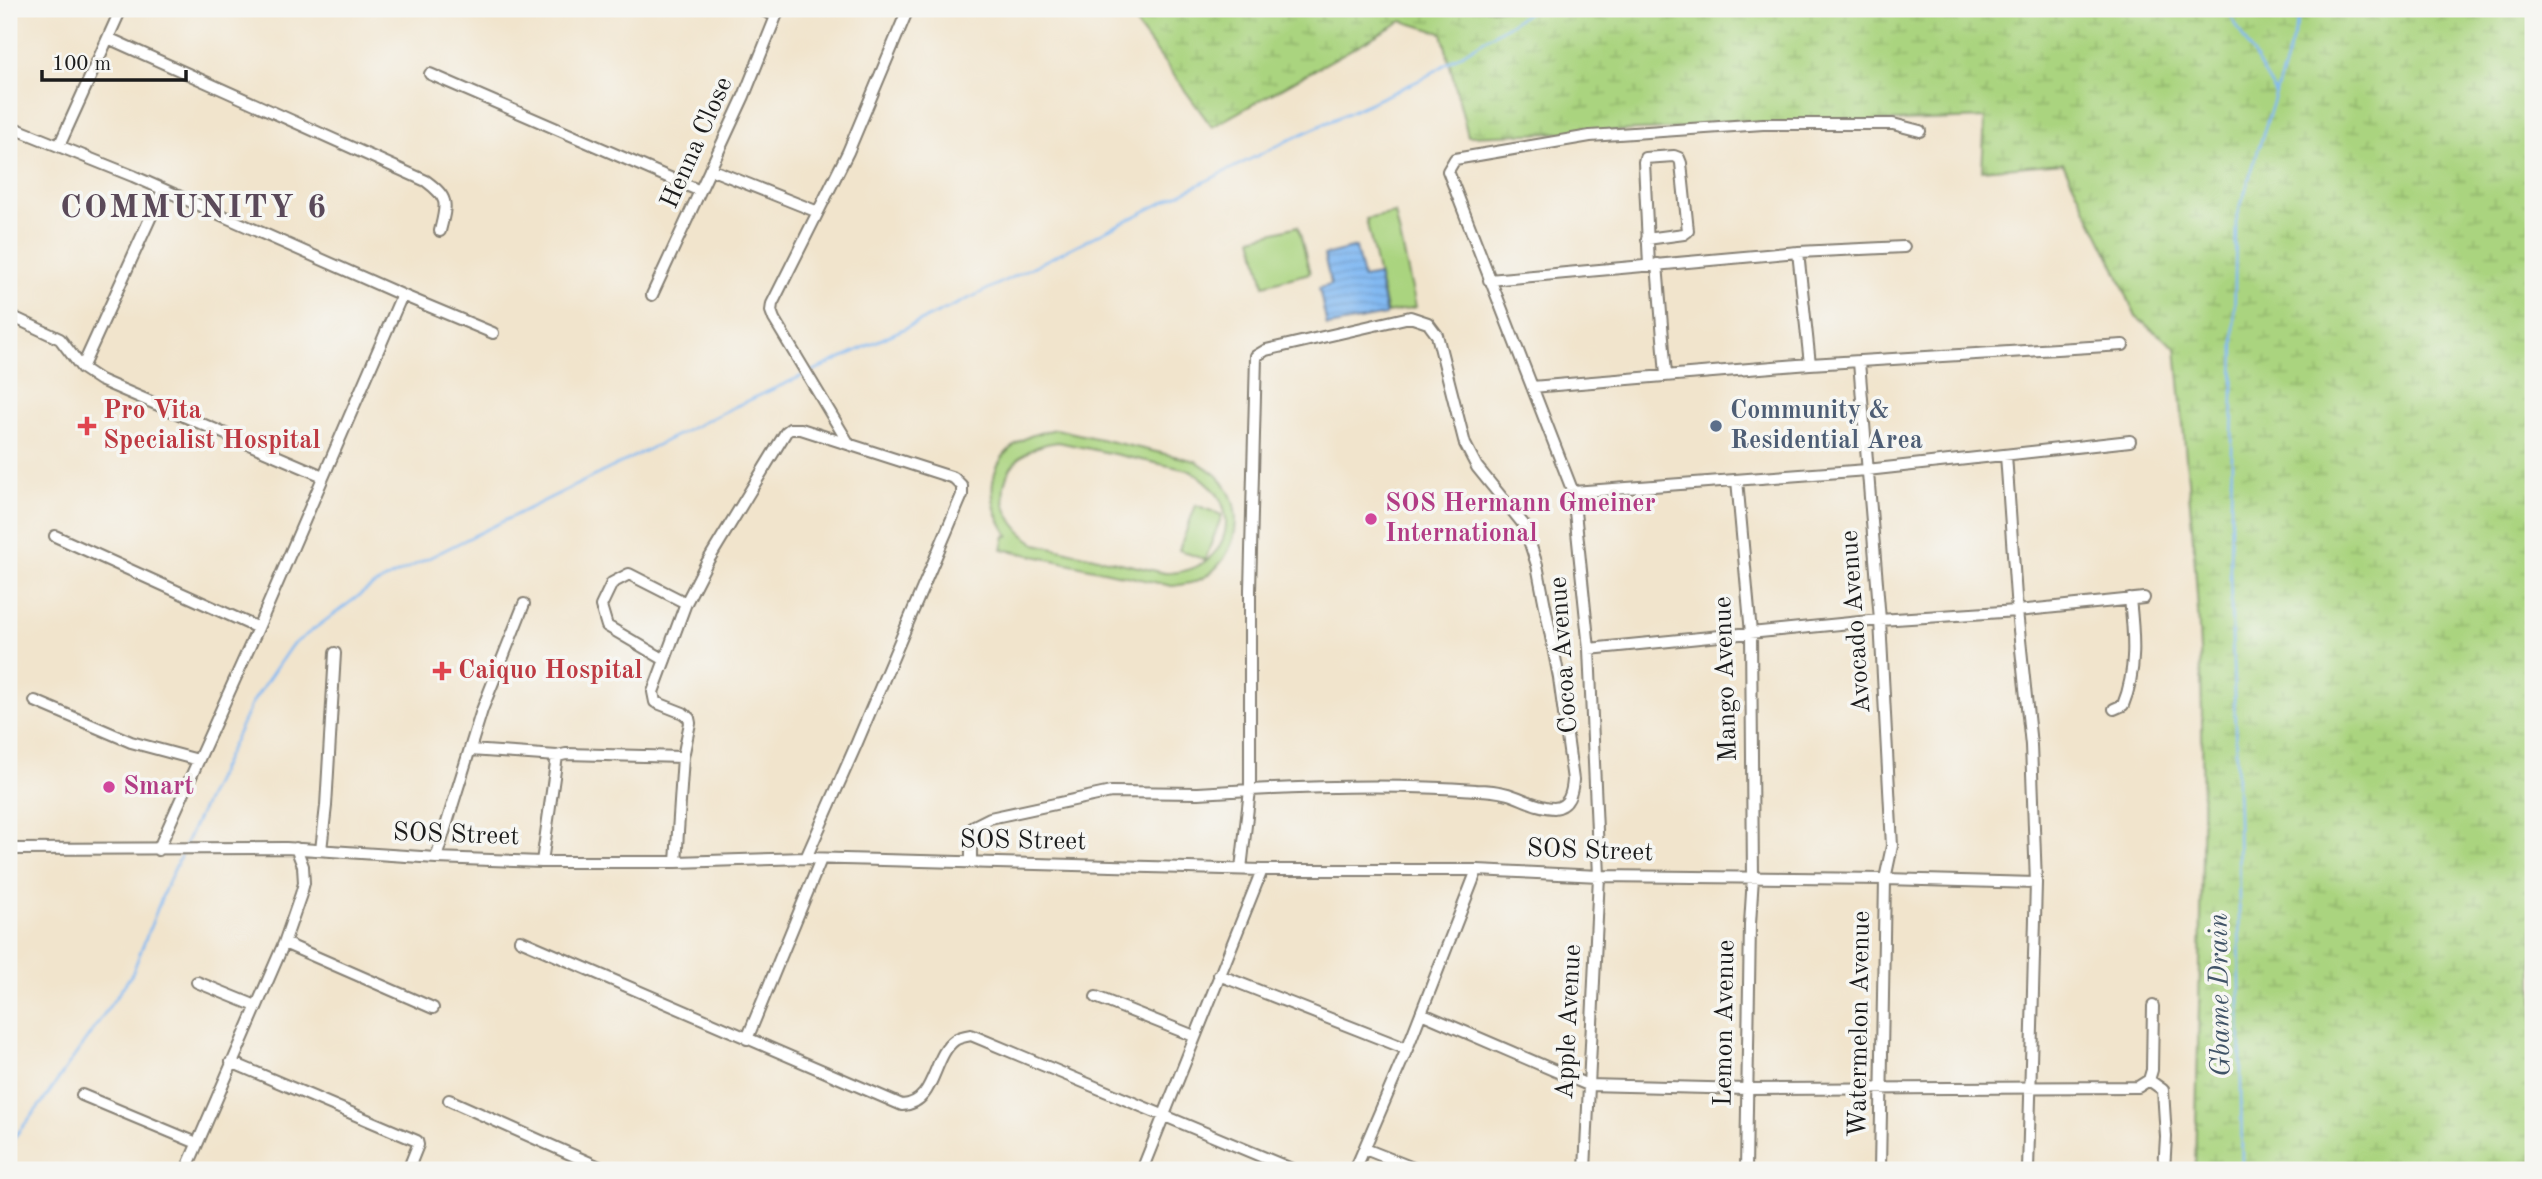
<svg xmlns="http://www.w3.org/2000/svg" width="2542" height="1179" font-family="'Old Standard TT',serif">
<defs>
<pattern id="wetland-marsh" width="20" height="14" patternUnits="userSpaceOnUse" patternTransform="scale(1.75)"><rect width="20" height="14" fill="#aad47f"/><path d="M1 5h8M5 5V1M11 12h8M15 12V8" fill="none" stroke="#92b56d"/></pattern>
<pattern id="water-rules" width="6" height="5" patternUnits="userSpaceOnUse" patternTransform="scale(1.75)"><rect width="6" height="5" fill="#82b9f2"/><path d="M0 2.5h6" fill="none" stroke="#709ecf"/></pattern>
</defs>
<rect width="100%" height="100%" fill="#f6f6f2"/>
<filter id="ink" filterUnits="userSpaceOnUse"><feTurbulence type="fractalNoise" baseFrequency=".0143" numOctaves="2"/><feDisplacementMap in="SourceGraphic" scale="14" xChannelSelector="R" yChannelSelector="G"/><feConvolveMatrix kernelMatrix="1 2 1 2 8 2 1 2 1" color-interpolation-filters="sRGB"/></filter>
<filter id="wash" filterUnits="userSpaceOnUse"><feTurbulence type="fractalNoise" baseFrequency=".00686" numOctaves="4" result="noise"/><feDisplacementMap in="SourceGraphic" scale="28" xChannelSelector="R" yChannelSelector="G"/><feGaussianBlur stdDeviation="1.57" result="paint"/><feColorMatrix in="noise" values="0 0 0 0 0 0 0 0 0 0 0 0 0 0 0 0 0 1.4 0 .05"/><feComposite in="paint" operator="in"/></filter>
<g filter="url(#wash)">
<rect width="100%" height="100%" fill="#f1e4cc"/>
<!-- green -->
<path fill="#aad47f" stroke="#63784e" stroke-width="2" fill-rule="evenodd" d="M 1395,213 L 1416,307 L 1387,313 L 1366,219 Z
M 1298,226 L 1310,273 L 1264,285 L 1252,238 Z
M 1056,429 L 1196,461 C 1208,469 1221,476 1228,490 C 1247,523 1230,569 1194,582 C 1187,584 1179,585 1172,586 L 1002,549 L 1005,536 L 1009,536 C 983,500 986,456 1030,436 C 1038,433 1047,431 1056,429 ZM 1058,442 L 1188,470 C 1249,499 1233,573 1165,573 L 1036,544 C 984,511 997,449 1058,442 Z
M 1196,505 L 1222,515 L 1205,560 L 1179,550 Z"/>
<!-- wetland -->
<path fill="url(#wetland-marsh)" stroke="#63784e" stroke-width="2" d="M 1125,9 L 2533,9 L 2533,1170 L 2195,1170 C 2198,1022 2204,873 2202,724 C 2201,600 2187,472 2176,348 L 2136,317 L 2114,266 L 2063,163 L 1982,170 L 1985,118 L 1468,136 L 1442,33 L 1402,21 L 1212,127 Z"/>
<!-- water -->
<path fill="url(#water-rules)" stroke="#4f6a87" stroke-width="2" d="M 1356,247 L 1363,278 L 1378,275 L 1386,315 L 1327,326 L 1319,288 L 1331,285 L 1324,255 Z"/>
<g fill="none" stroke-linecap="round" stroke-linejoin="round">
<!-- stream -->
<path stroke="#82b9f2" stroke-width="2.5" d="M 2227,9 L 2276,94
M 811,372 L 968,299 L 1289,140 L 1422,79 L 1534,9
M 185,845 L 252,703 L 291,646 L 372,586 L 732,408 L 802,376
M 9,1144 L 44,1100 L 132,974 L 165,889 L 183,851
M 2242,1170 L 2238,819 L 2230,570 L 2236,221 L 2302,9"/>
</g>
</g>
<g filter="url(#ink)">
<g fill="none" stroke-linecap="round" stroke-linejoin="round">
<defs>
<path id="minor" d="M 760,9 L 776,16
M 108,38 L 426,181 C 449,198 447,203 440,231
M 430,74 L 700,191
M 9,126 L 133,176 L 402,295 L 258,628 L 158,850
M 59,146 L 121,9
M 710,169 L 818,212
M 1647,239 L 1684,234 L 1688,231 L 1681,163 L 1679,158 L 1674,156 L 1645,158 L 1644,162 L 1649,265
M 1798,252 L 1810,364
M 1657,264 L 1666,375
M 1489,280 L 1798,252 L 1904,247
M 402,295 L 493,333
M 652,295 L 744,96 L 779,9
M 9,315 L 60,339 L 82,368 L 100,380 L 323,476
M 1410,317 L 1428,323 L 1437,335 L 1465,444 L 1477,467 L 1524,525 L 1537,565 L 1559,678 L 1573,780 C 1572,793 1569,807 1554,808 C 1538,808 1522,798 1508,794 C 1497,791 1487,790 1476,790 C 1400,784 1325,786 1250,790 L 1250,590 L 1256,356 L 1266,350 Z
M 1859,362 L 1880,620 L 1892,846 L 1885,879 L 1880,1170
M 82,368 L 163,190
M 1532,387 L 1810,364 L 2123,345
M 849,444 L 774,319 L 771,311 L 772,304 L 848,152 L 908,9
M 2006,455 L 2017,611 L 2144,598
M 1737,480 L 1751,633 L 1753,877 L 1750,924 L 1746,1170
M 1573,492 L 1867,470 L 2130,441
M 55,536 L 258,628
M 1589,649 L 1880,620 L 2017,611 L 2031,745 L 2036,883 L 2028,1170
M 665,660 L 607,626 L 601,606 L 612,583 L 629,574 L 686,603
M 35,701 L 131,742 L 198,760
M 2114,709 L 2123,705 C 2137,671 2134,635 2130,599
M 470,750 L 557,756 L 566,754 L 683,757
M 9,849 L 286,848 L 436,858 L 542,862 L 676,862 L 806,858 L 1262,870 L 1477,870 L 1599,876 L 1885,879 L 2036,883
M 321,850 L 326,806 L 335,653
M 436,858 L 482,710 L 524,604
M 542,862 L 557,756
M 676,862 L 683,757 L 690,723 L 689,718 L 683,713 L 655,702 L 653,692 L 686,603 L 706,564 L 786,432 L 790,429 L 801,429 L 954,478 L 962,486 L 962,495 L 856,745 L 806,858
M 971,862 L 971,831 L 974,826 L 990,818 L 1111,792 L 1198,793 L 1250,790 L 1241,869
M 520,940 L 902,1105 C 936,1104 932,1056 955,1040 C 959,1037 965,1036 971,1035 L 1294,1170
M 284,943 L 433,1008
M 1219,975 L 1407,1049
M 197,982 L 256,1006
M 1096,997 L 1194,1036
M 1421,1013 L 1588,1085 L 1747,1089 L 2138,1087 L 2149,1080 L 2152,1070 L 2153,1006
M 747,1039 L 821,859
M 231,1062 L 417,1141 L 418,1145 L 408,1170
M 2149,1080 L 2163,1090 L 2166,1137 L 2164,1170
M 82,1095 L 197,1143
M 449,1100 L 606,1170
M 1365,1149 L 1418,1170
M 186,1170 L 284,943 L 301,894 L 304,883 L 303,866 L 296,848
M 1142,1170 L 1262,870
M 1355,1170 L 1407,1049 L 1477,870
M 1585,1170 L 1599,876 L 1589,649 L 1573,492 L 1448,171 L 1455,159 L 1590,136 L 1763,124 L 1893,124 L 1920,131"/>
</defs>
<!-- minor casing -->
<use href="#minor" stroke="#868074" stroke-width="14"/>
<!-- minor -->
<use href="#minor" stroke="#fff" stroke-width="10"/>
</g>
</g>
<!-- markers -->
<g fill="#e0444e" stroke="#f6f6f2" stroke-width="2.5">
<path d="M83.5 415.5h7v7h7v7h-7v7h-7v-7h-7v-7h7z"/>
<path d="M438.5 660.5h7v7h7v7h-7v7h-7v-7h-7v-7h7z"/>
</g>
<circle fill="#5c6f8a" stroke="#f6f6f2" stroke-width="2.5" cx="1716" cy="426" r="7"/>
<g fill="#d1479c" stroke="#f6f6f2" stroke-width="2.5">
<circle cx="1371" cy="519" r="7"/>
<circle cx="109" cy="787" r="7"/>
</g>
<g text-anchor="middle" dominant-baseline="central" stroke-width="7" stroke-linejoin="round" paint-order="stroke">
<!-- street labels -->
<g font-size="26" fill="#1c1c1c" stroke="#f6f6f2">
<text transform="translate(697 143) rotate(-66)">Henna Close</text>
<text transform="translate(1856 622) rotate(-94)">Avocado Avenue</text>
<text transform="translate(1564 655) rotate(-94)">Cocoa Avenue</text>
<text transform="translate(1726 679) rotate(-92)">Mango Avenue</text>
<text transform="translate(456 835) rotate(2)">SOS Street</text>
<text transform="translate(1023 841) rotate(1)">SOS Street</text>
<text transform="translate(1590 851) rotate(2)">SOS Street</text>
<text transform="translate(1569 1022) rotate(-87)">Apple Avenue</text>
<text transform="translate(1725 1023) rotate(-89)">Lemon Avenue</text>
<text transform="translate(1860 1024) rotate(-89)">Watermelon Avenue</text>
</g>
<!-- health labels -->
<g font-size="26" font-weight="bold" fill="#be3a42" stroke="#f6f6f2" text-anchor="start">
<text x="103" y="411">Pro Vita<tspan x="103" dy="30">Specialist Hospital</tspan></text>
<text x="458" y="671">Caiquo Hospital</text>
</g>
<!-- service labels -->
<g font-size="26" font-weight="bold" fill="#4e5e75" stroke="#f6f6f2" text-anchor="start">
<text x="1730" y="411">Community &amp;<tspan x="1730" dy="30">Residential Area</tspan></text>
</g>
<!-- hotel labels -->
<g font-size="26" font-weight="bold" fill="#b23c85" stroke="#f6f6f2" text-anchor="start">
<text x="1385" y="504">SOS Hermann Gmeiner<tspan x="1385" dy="30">International</tspan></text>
<text x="123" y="787">Smart</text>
</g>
<!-- water labels -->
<g font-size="28" font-style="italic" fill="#405367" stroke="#f6f6f2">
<text transform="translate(2221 995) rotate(-91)">Gbame Drain</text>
</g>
<!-- district labels -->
<g font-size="33" font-weight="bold" letter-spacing="2" fill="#5a4959" stroke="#f6f6f2">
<text x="194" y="208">COMMUNITY 6</text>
</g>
</g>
<!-- margin -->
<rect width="2542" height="1179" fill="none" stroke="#f6f6f2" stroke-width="35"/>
<!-- scale -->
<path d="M42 70v10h144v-10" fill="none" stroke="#1c1c1c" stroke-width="3.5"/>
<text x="52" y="70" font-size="21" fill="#1c1c1c" stroke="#f6f6f2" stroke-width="5" paint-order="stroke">100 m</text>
</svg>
